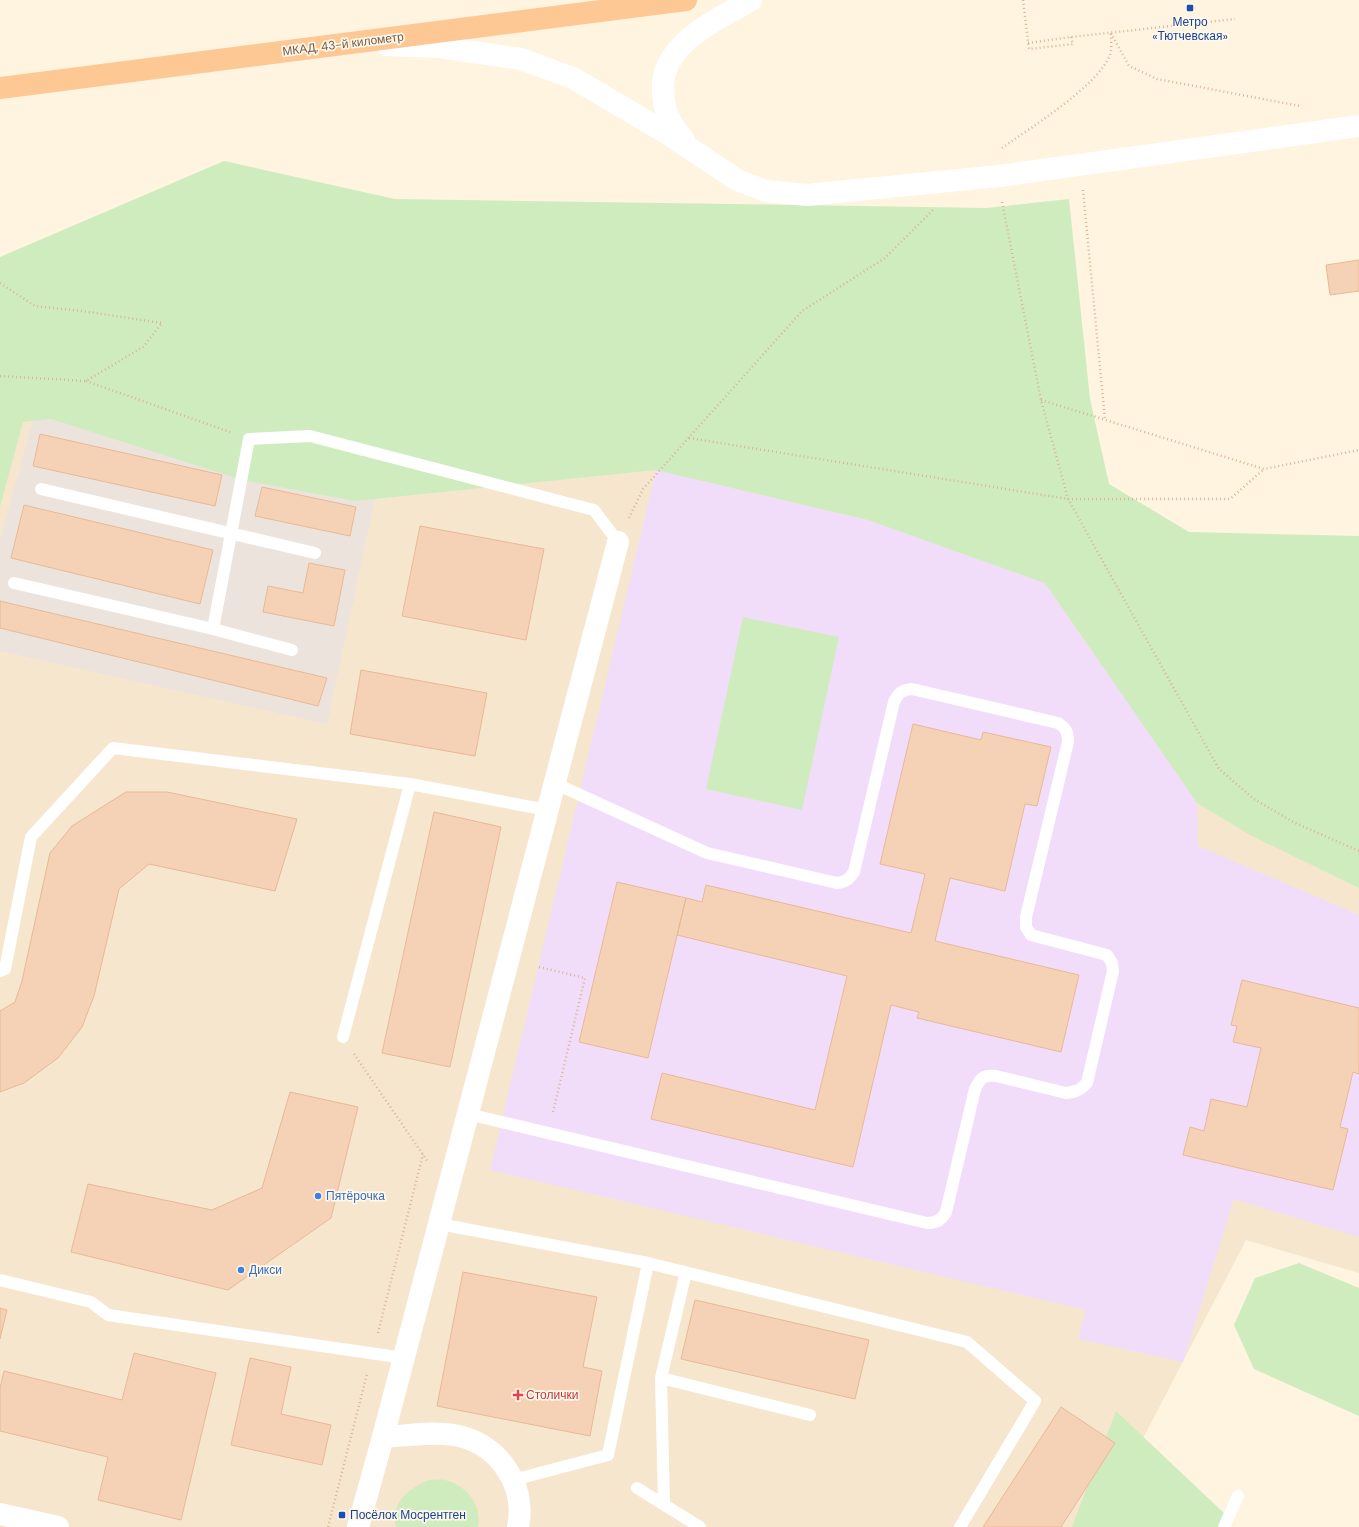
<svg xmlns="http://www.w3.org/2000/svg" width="1359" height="1527" font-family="'DM Sans',sans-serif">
<rect width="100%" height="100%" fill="#fef4e0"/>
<!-- residential -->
<path fill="#f6e6ce" d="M 0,409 L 1079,508 L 1359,882 L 1359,1273 L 1246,1240 L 1149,1427 L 1094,1527 L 0,1527 Z"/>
<!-- industrial -->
<path fill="#ece4dc" d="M 36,409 L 377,490 L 327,724 L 0,651 L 0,539 Z"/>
<!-- education -->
<path fill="#f1ddfa" d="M 656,470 L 868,520 L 1045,583 L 1197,803 L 1198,846 L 1359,915 L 1359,1237 L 1234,1199 L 1183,1362 L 1078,1339 L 1086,1310 L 490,1170 Z"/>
<!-- green -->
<path fill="#cfecbe" d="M 224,161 L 395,199 L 987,208 L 1069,199 L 1090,399 L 1109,484 L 1189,532 L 1359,536 L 1359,888 L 1250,835 L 1197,803 L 1045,583 L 868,520 L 656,470 L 355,501 L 242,480 L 51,419 L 23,422 L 0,507 L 0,257 Z
M 743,617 L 839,637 L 802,810 L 706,789 Z
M 1299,1263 L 1359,1288 L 1359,1416 L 1254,1369 L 1234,1325 L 1255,1278 Z
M 1116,1411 L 1226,1515 L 1219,1527 L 1072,1527 Z
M 429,1480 C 434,1480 440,1479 445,1480 C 467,1485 482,1505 478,1527 L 396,1527 C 390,1503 409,1488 429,1480 Z"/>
<!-- building -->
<path fill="#f5d2b6" stroke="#e8b995" d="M 1359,260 L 1359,291 L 1330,295 L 1326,265 Z
M 40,434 L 222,475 L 215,506 L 33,466 Z
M 262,487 L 356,507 L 350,536 L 255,516 Z
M 24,505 L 213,550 L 200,604 L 11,558 Z
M 420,526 L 544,549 L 526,640 L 402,616 Z
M 309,563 L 345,570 L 334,626 L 263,612 L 268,586 L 303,593 Z
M 0,601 L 327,678 L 318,706 L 0,628 Z
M 361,670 L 487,693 L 475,756 L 350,734 Z
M 913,724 L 981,740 L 983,732 L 1051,747 L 1037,806 L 1025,804 L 1005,891 L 950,878 L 935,941 L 1079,975 L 1061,1052 L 917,1018 L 919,1012 L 891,1005 L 853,1167 L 651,1119 L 662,1073 L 815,1110 L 847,976 L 677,935 L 686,898 L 702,902 L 706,885 L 911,933 L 925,874 L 880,864 Z
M 126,792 L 167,792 L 297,819 L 275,891 L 149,864 L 119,889 L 94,996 L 82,1027 L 58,1058 L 24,1083 L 0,1092 L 0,1011 L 15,1002 L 22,981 L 50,853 L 72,826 Z
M 434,812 L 501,827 L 450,1067 L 382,1053 Z
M 617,882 L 686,898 L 648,1058 L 579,1042 Z
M 1242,980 L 1359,1008 L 1359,1074 L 1353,1072 L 1340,1127 L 1348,1129 L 1333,1190 L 1183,1155 L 1190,1127 L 1204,1131 L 1211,1099 L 1247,1107 L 1261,1048 L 1233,1042 L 1237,1026 L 1231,1025 Z
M 290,1092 L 358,1107 L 331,1218 L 228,1290 L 71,1252 L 88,1184 L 212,1210 L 262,1188 Z
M 463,1272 L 597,1297 L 583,1367 L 602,1371 L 590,1436 L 437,1406 Z
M 695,1300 L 869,1340 L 855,1399 L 681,1359 Z
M 0,1308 L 7,1310 L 0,1339 Z
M 134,1353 L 216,1373 L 181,1520 L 98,1500 L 108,1457 L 0,1431 L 0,1388 L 4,1371 L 122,1400 Z
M 250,1358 L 291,1367 L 281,1414 L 331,1425 L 322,1465 L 231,1445 Z
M 1061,1407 L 1115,1443 L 1061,1527 L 983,1527 Z"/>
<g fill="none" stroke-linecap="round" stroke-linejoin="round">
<!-- path -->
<path stroke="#d9b599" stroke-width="2.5" stroke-dasharray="1 3" stroke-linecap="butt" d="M 1023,0 L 1029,49 L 1073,44 L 1071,37
M 1111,33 L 1129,66 L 1157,79 L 1300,106
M 1028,43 L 1071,37 L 1235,19
M 1002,148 C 1030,128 1098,86 1110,55 C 1112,49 1111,40 1111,34
M 1083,190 L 1105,420
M 1002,202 L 1041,400 L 1068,499 L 1219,769 L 1254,799 L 1295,823 L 1359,851
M 0,283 L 35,306 L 82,311 L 162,323 L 143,347 L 86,381 L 0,376
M 86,381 L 230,432
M 1041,400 L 1264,469 L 1359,450
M 689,438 L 1068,499 L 1230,499 L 1264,469
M 629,518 L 643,489 L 802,311 L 885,258 L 933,210
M 539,967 L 585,978 L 553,1112
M 354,1054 L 428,1162
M 378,1333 L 423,1154
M 328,1527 L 367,1374"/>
<!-- service -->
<path stroke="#fff" stroke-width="12" d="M 41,489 L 315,553
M 14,583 L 213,629 L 292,650
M 213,629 L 249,439 L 310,436 L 594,510 L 618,542
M 0,971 L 5,969 L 31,837 L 113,748 L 410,784
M 343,1037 L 410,784 L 547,810
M 468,1114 L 927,1223 C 937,1223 941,1220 946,1212 L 975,1089 C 981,1077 983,1075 996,1076 L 1066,1093 C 1076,1092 1080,1090 1087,1083 L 1113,971 L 1112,963 L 1107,955 L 1031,935 L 1026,927 L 1026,917 L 1068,742 C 1068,732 1066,728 1058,723 L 912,689 C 902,690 898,693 894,702 L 854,872 C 849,879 846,882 837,883 L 707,853 L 554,783
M 439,1224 L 648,1263 L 967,1342 L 1035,1401 L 960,1527
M 686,1272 L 661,1378 L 810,1415
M 0,1280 L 91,1302 L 108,1315 L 404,1358
M 661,1378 L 664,1504
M 513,1480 L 608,1455 L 648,1263
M 637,1488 L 700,1527
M 1224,1527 L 1238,1496"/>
<!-- minor -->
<path stroke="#fff" stroke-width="22" d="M 383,1437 L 618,542
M 0,1514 L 58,1527"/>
<!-- tertiary -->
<path stroke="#fff" stroke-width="22" d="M 387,45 L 439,47 L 521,59 L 573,78 L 668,134 L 737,180 L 766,191 L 807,195 L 999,176 L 1359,126
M 684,140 C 670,123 664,114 663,91 C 660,44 717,20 751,0
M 358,1527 L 383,1437 C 406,1436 431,1431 454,1435 C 497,1442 527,1484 518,1527"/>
<!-- trunk -->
<path stroke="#fec894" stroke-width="22" d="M 0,88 L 686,0"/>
</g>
<!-- markers -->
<g fill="#1a4fb4" stroke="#fff7e8" stroke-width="1.5">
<rect x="1186" y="4" width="8" height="8" rx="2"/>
<rect x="338" y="1511" width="8" height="8" rx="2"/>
</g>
<g fill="#3f7fe0" stroke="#fff7e8" stroke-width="1.5">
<circle cx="318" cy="1196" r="4"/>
<circle cx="241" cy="1270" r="4"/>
</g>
<path fill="#e0444e" stroke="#fff7e8" stroke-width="1.5" d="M516 1389h4v4h4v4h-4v4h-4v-4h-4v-4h4z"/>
<g text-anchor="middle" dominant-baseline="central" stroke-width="3.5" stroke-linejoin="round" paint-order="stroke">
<!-- transit labels -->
<g font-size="12" fill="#164399" stroke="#fff7e8">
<text x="1190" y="22">Метро<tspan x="1190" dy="14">«Тютчевская»</tspan></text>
<text x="350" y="1515" text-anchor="start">Посёлок Мосрентген</text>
</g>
<!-- street labels -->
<g font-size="12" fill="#765946" stroke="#fff7e8">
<text transform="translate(343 44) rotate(-7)">МКАД, 43-й километр</text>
</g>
<!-- shop labels -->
<g font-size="12" fill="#366cbe" stroke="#fff7e8" text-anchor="start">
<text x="326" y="1196">Пятёрочка</text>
<text x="249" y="1270">Дикси</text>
</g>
<!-- health labels -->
<g font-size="12" fill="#be3a42" stroke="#fff7e8" text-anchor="start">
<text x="526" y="1395">Столички</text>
</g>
</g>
</svg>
